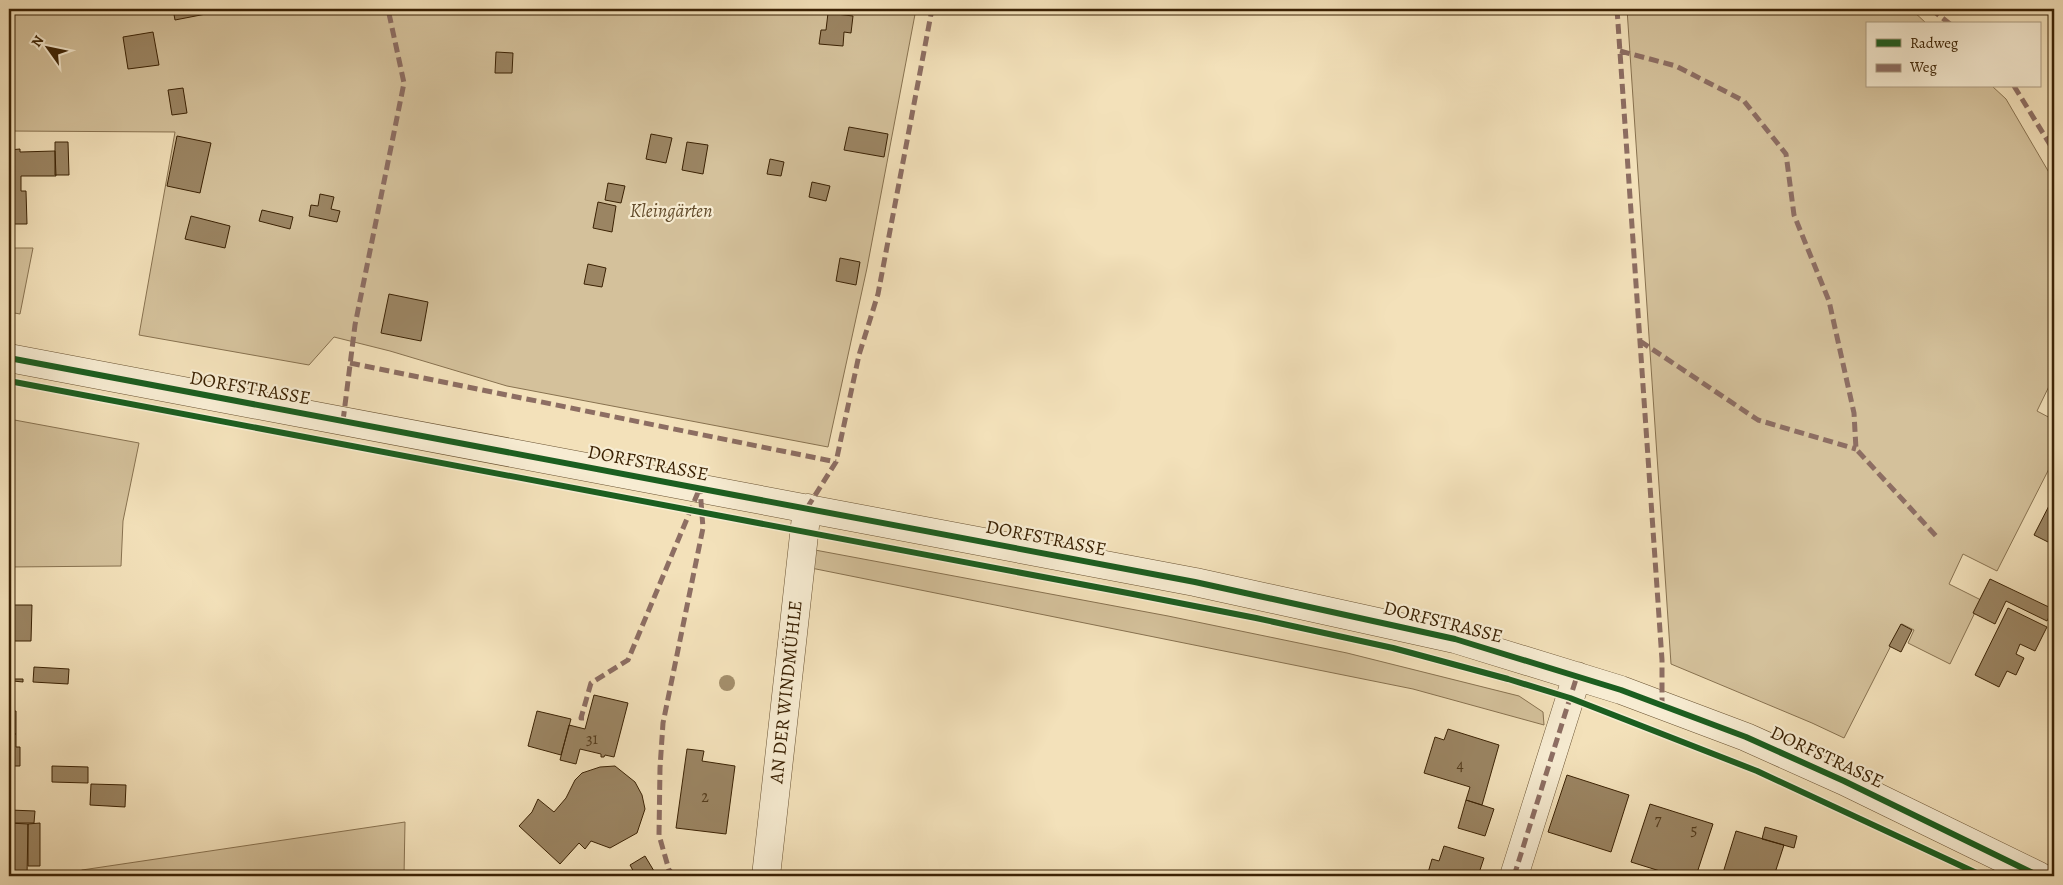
<svg xmlns="http://www.w3.org/2000/svg" width="2063" height="885" font-family="Alegreya,serif">
<rect width="100%" height="100%" fill="#f3e1ba"/>
<filter id="stains"><feTurbulence type="fractalNoise" baseFrequency=".004" numOctaves="4"/><feColorMatrix values="0 0 0 0 .2 0 0 0 0 .09 0 0 0 0 .02 0 0 0 .5 -.17"/></filter>
<radialGradient id="worn" r=".72"><stop offset=".6" stop-color="#630" stop-opacity="0"/><stop offset="1" stop-color="#630" stop-opacity=".3"/></radialGradient>
<!-- green -->
<path fill="#d4c19b" stroke="#887250" d="M 9,9 L 916,9 L 867,268 L 828,447 L 507,386 L 390,351 L 334,337 L 309,365 L 139,335 L 175,132 L 9,131 Z
M 1627,9 L 1911,9 L 1927,24 L 1867,24 L 1867,86 L 1992,86 L 2006,99 L 2054,181 L 2054,376 L 2037,411 L 2054,420 L 2054,459 L 1997,571 L 1963,554 L 1949,584 L 1981,600 L 1950,664 L 1908,643 L 1914,630 L 1902,624 L 1844,738 L 1812,723 L 1671,664 Z
M 9,248 L 33,248 L 20,314 L 9,312 Z
M 9,419 L 139,443 L 123,521 L 121,566 L 9,567 Z
M 815,550 L 1168,616 L 1347,653 L 1519,696 L 1543,712 L 1544,725 L 1413,689 L 811,568 Z
M 405,822 L 404,876 L 332,876 L 254,871 L 254,876 L 72,876 L 82,870 Z"/>
<!-- building -->
<path fill="#9b8563" stroke="#3b2204" d="M 173,9 L 210,9 L 211,13 L 175,20 Z
M 828,13 L 853,16 L 851,33 L 844,32 L 843,46 L 819,44 L 821,30 L 826,30 Z
M 153,32 L 159,65 L 128,69 L 123,37 Z
M 496,52 L 513,53 L 512,73 L 495,73 Z
M 183,88 L 187,113 L 172,115 L 168,90 Z
M 849,127 L 888,134 L 884,157 L 844,150 Z
M 651,134 L 672,138 L 666,163 L 646,159 Z
M 177,136 L 211,143 L 200,193 L 167,186 Z
M 55,142 L 68,142 L 69,175 L 55,175 Z
M 687,142 L 708,145 L 703,174 L 682,170 Z
M 20,149 L 20,152 L 55,151 L 56,176 L 21,176 L 21,191 L 26,191 L 27,224 L 9,224 L 9,150 Z
M 770,159 L 784,162 L 781,176 L 767,174 Z
M 812,182 L 830,186 L 826,201 L 809,197 Z
M 608,183 L 625,186 L 621,203 L 605,200 Z
M 320,194 L 334,197 L 331,209 L 340,211 L 337,222 L 309,216 L 311,205 L 318,206 Z
M 598,202 L 616,206 L 612,232 L 593,228 Z
M 262,210 L 293,217 L 290,229 L 259,221 Z
M 191,216 L 230,226 L 225,248 L 185,239 Z
M 840,258 L 860,262 L 856,285 L 836,281 Z
M 588,264 L 606,268 L 602,287 L 584,284 Z
M 389,294 L 428,302 L 421,341 L 381,333 Z
M 2054,496 L 2054,545 L 2034,535 Z
M 1990,579 L 2053,609 L 2047,621 L 2006,601 L 1995,624 L 1973,613 Z
M 9,591 L 11,591 L 11,605 L 32,605 L 31,641 L 9,641 Z
M 2008,608 L 2047,627 L 2035,651 L 2020,644 L 2016,654 L 2024,658 L 2016,675 L 2007,671 L 1999,687 L 1975,675 Z
M 1901,624 L 1912,630 L 1901,652 L 1889,646 Z
M 34,667 L 69,669 L 68,684 L 33,682 Z
M 9,679 L 23,679 L 23,682 L 13,681 L 13,711 L 16,711 L 16,734 L 9,734 Z
M 594,695 L 628,703 L 614,757 L 605,755 L 604,757 L 601,757 L 601,754 L 580,749 L 576,764 L 560,760 L 569,725 L 585,729 Z
M 537,711 L 571,719 L 561,755 L 528,746 Z
M 1448,729 L 1499,745 L 1482,805 L 1466,800 L 1470,787 L 1424,773 L 1435,737 L 1444,740 Z
M 9,734 L 16,734 L 16,747 L 20,747 L 20,766 L 9,766 Z
M 687,749 L 704,751 L 702,761 L 735,766 L 726,834 L 676,828 Z
M 52,766 L 88,767 L 88,783 L 52,782 Z
M 615,766 L 635,782 L 642,795 L 645,809 L 637,833 L 610,848 L 591,841 L 585,849 L 579,843 L 560,864 L 519,826 L 532,812 L 538,799 L 554,812 L 566,798 L 575,780 L 582,773 L 600,767 Z
M 1567,775 L 1629,795 L 1611,852 L 1548,832 Z
M 91,784 L 126,785 L 125,807 L 90,805 Z
M 1466,800 L 1494,809 L 1485,836 L 1458,828 Z
M 1650,804 L 1713,824 L 1696,876 L 1676,876 L 1631,862 Z
M 10,810 L 35,811 L 34,823 L 9,823 Z
M 9,823 L 28,824 L 27,876 L 9,876 Z
M 40,823 L 40,866 L 28,866 L 28,824 Z
M 1765,827 L 1797,836 L 1794,848 L 1762,839 Z
M 1736,831 L 1784,845 L 1774,876 L 1722,876 Z
M 1444,846 L 1484,858 L 1478,876 L 1427,876 L 1432,859 L 1439,861 Z
M 645,856 L 654,871 L 646,876 L 636,876 L 630,865 Z"/>
<g fill="none" stroke-linecap="round" stroke-linejoin="round">
<defs>
<path id="minor" d="M 9,358 L 1195,582 L 1455,639 L 1621,690 L 1746,737 L 1844,781 L 2039,876
M 766,876 L 807,508
M 1514,876 L 1577,676"/>
</defs>
<!-- minor casing -->
<use href="#minor" stroke="#695232" stroke-width="29"/>
<!-- path -->
<path stroke="#3b2204" stroke-width="3" stroke-dasharray="4 2.5" stroke-linecap="butt" d="M 9,276 L 10,278"/>
<!-- minor -->
<use href="#minor" stroke="#f7ecd2" stroke-width="28"/>
<!-- quiet -->
<path stroke="#8d6e63" stroke-width="5" stroke-dasharray="10 5" stroke-linecap="butt" d="M 1617,9 L 1662,660 L 1662,706
M 1931,9 L 1950,24
M 1620,51 L 1676,66 L 1744,101 L 1786,154 L 1794,215 L 1829,301 L 1854,413 L 1856,449 L 1936,536
M 2014,86 L 2054,151
M 1640,341 L 1758,420 L 1856,449
M 350,363 L 836,462
M 343,421 L 355,325 L 404,83 L 388,9
M 807,508 L 836,462 L 859,355 L 878,294 L 932,9
M 584,718 L 581,718 L 591,683 L 628,660 L 699,490
M 675,876 L 669,870 L 659,835 L 660,768 L 663,723 L 703,528 L 700,488
M 1514,876 L 1577,676"/>
<defs>
<path id="cycleway" d="M 9,358 L 1195,582 L 1455,639 L 1621,690 L 1746,737 L 1844,781 L 2039,876
M 9,381 L 1133,594 L 1256,618 L 1393,648 L 1508,679 L 1570,698 L 1757,771 L 1983,876"/>
</defs>
<!-- cycleway casing -->
<use href="#cycleway" stroke="#f7ecd2" stroke-width="9"/>
<!-- cycleway -->
<use href="#cycleway" stroke="#1b5e20" stroke-width="6"/>
</g>
<!-- trees -->
<circle fill="#a38e6b" cx="727" cy="683" r="8"/>
<g text-anchor="middle" dominant-baseline="central" stroke-width="4.5" stroke-linejoin="round" paint-order="stroke">
<!-- number labels -->
<g font-size="16" fill="#533b1c">
<text x="592" y="739">31</text>
<text x="1460" y="765">4</text>
<text x="705" y="797">2</text>
<text x="1658" y="820">7</text>
<text x="1694" y="830">5</text>
</g>
<!-- park labels -->
<g font-size="19" font-style="italic" fill="#614a2a" stroke="#f7ecd2">
<text x="671" y="211">Kleingärten</text>
</g>
<!-- street labels -->
<g font-size="19" fill="#3b2204" stroke="#f7ecd2">
<text transform="translate(250 388) rotate(10)">DORFSTRASSE</text>
<text transform="translate(648 463) rotate(11)">DORFSTRASSE</text>
<text transform="translate(1046 538) rotate(11)">DORFSTRASSE</text>
<text transform="translate(1443 622) rotate(14)">DORFSTRASSE</text>
<text transform="translate(786 692) rotate(-84)">AN DER WINDMÜHLE</text>
<text transform="translate(1827 757) rotate(25)">DORFSTRASSE</text>
</g>
</g>
<!-- margin -->
<rect width="2063" height="885" fill="none" stroke="#f3e1ba" stroke-width="30"/>
<rect x="10" y="10" width="2043" height="865" fill="none" stroke="#3b2204" stroke-width="2.5"/>
<rect x="15" y="15" width="2033" height="855" fill="none" stroke="#3b2204"/>
<!-- legend -->
<rect x="1866" y="22" width="175" height="65" fill="#f7ecd2" stroke="#ac9b80"/>
<rect x="1876" y="39" width="25" height="8" fill="#1b5e20" stroke="#ac9b80"/>
<text x="1910" y="48" font-size="15" fill="#3b2204">Radweg</text>
<rect x="1876" y="64" width="25" height="8" fill="#8d6e63" stroke="#ac9b80"/>
<text x="1910" y="72" font-size="15" fill="#3b2204">Weg</text>
<!-- north arrow -->
<g transform="translate(48 48) rotate(303)" stroke="#f7ecd2" stroke-width="4" paint-order="stroke">
<path d="M0-4L9 19L0 12L-9 19Z" fill="#3b2204"/>
<text y="-8" font-size="14" font-weight="bold" text-anchor="middle" fill="#3b2204">N</text>
</g>
<rect width="100%" height="100%" filter="url(#stains)"/>
<rect width="100%" height="100%" fill="url(#worn)"/>
</svg>
